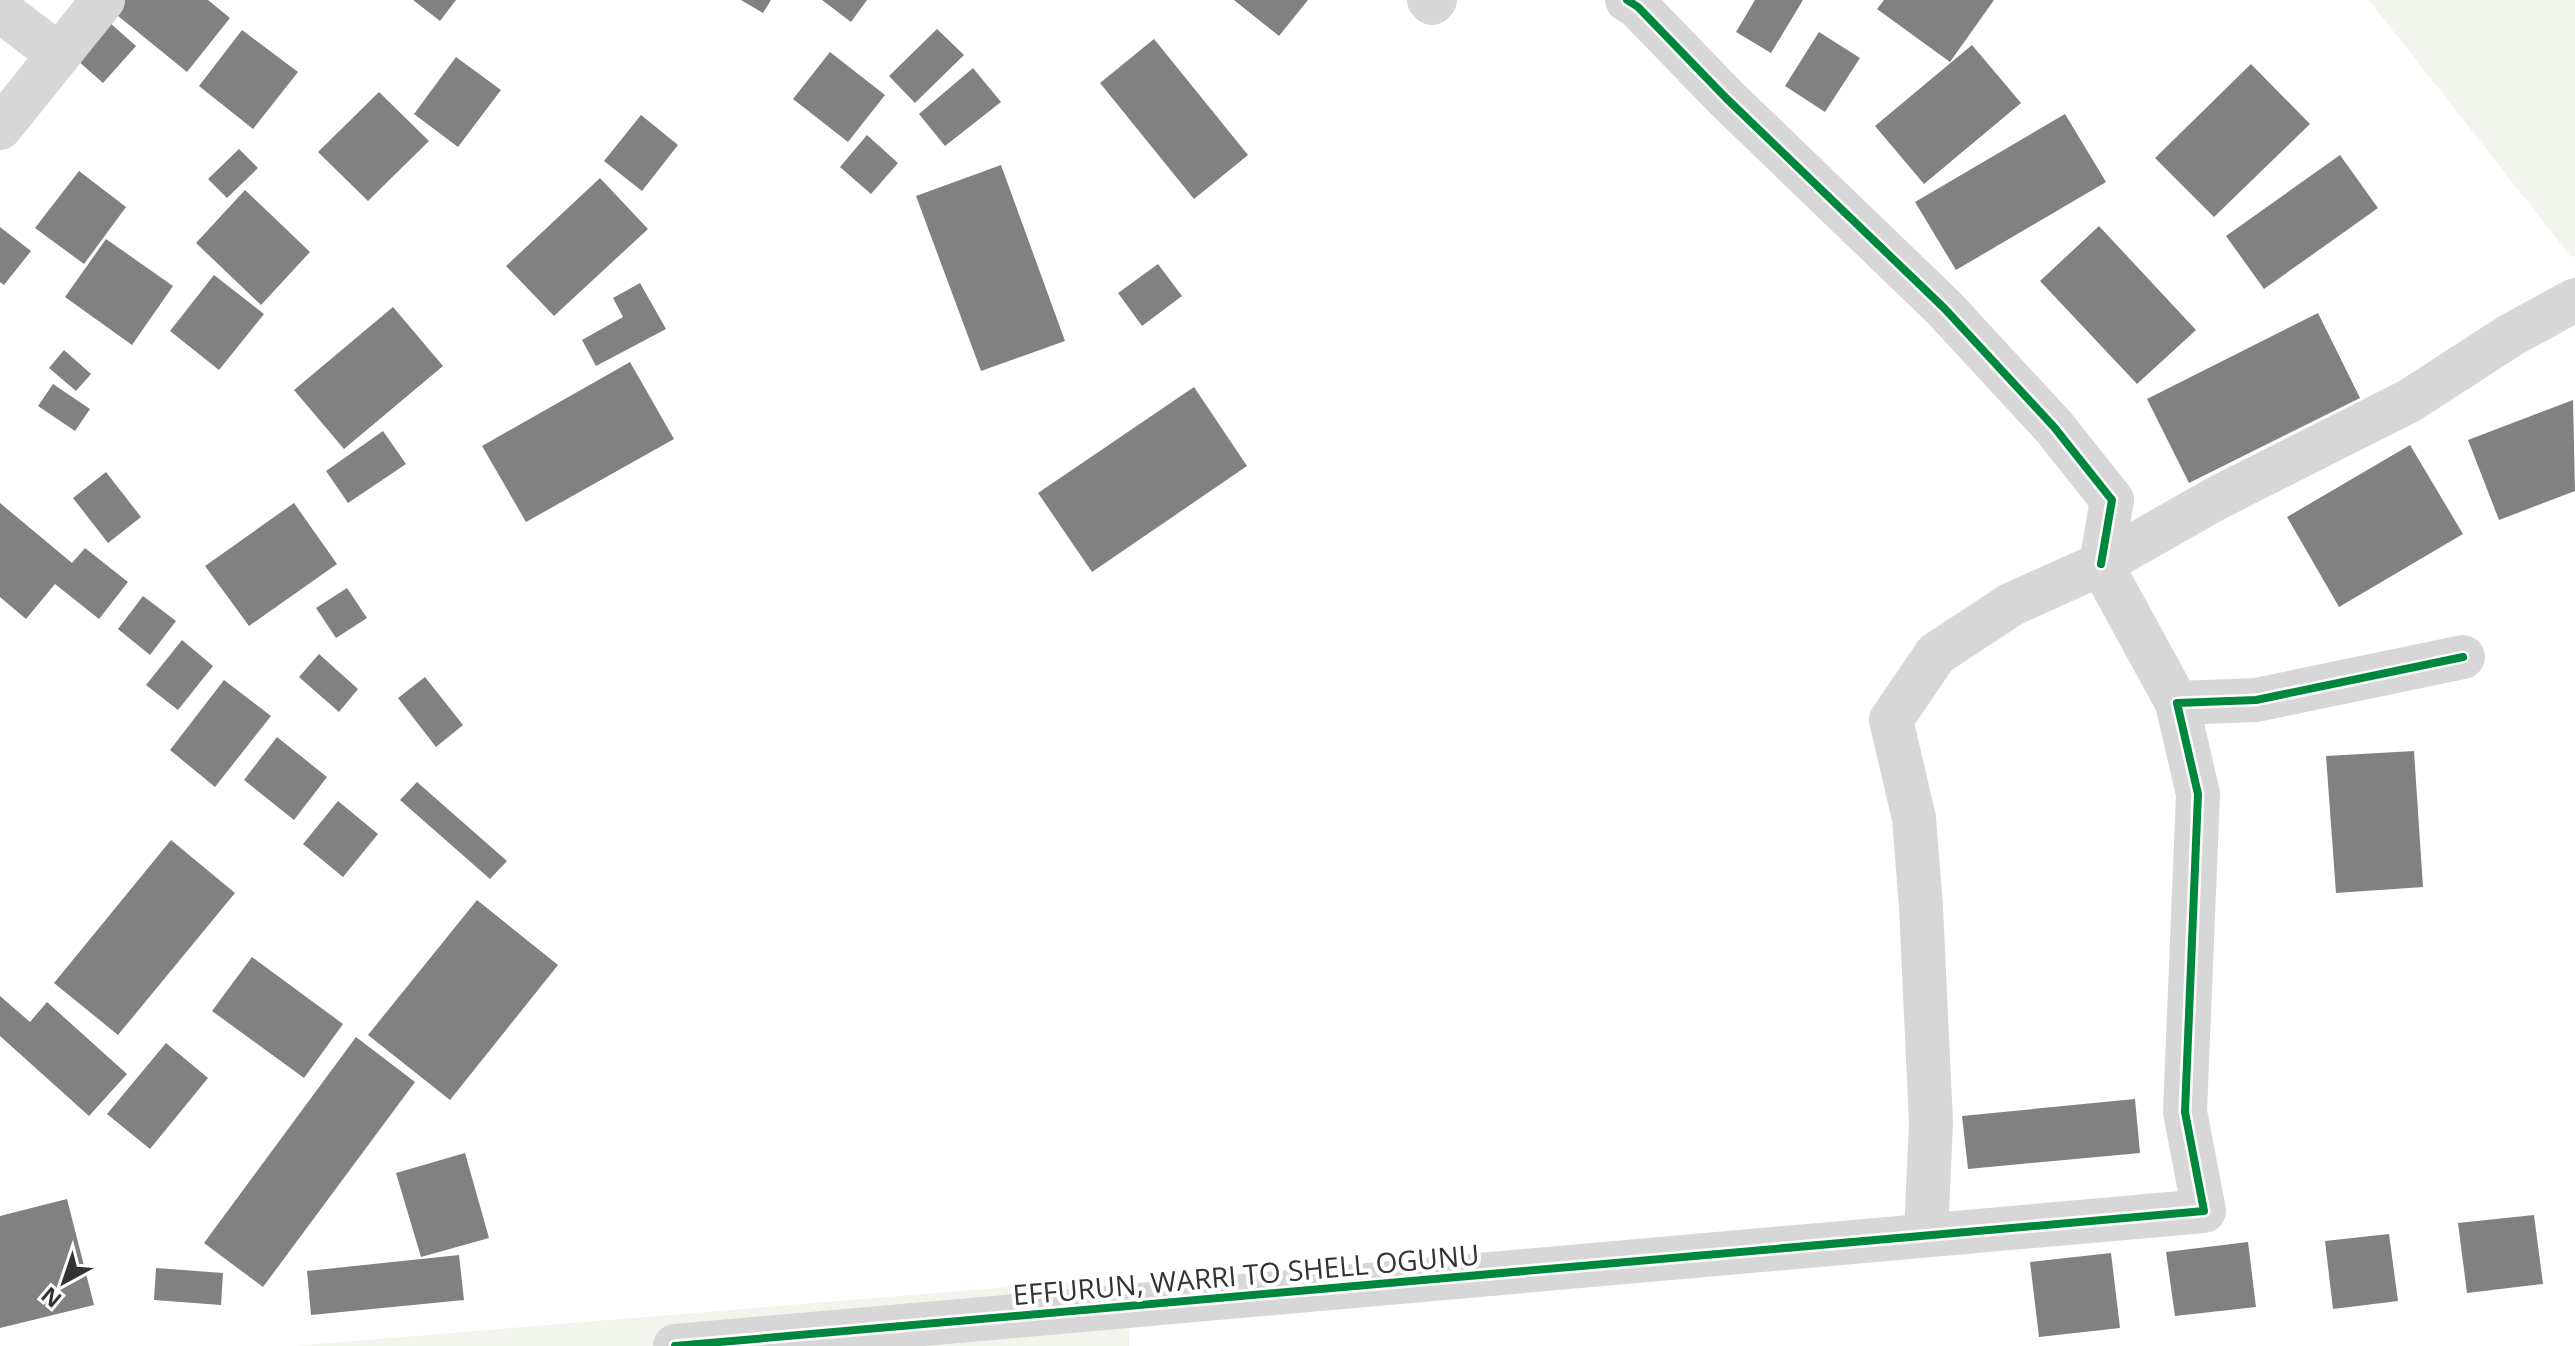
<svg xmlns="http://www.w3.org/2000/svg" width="2575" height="1346" font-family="'Open Sans',sans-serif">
<rect width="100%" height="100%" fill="#fff"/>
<!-- green -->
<path fill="#f1f5ed" d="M 2369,0 L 2575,0 L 2575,256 L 2571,257 Z
M 1130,1277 L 1129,1346 L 294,1346 Z"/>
<!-- building -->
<path fill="#818181" d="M 121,0 L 208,0 L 230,18 L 187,72 L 112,11 Z
M 413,0 L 456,0 L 440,21 Z
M 741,0 L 771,0 L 763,13 Z
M 822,0 L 867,0 L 851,22 Z
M 1234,0 L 1308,0 L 1279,36 Z
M 1755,0 L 1803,0 L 1771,53 L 1736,32 Z
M 1884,0 L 1994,0 L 1950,62 L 1877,9 Z
M 110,23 L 136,46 L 103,83 L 77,60 Z
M 937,29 L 964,55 L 915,103 L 889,76 Z
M 242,30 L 298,72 L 253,129 L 199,86 Z
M 1819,32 L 1860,58 L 1825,112 L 1785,86 Z
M 1154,39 L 1248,155 L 1194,199 L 1100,83 Z
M 1972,45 L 2021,103 L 1924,184 L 1875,126 Z
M 830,52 L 885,95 L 848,142 L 793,99 Z
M 456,57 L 501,90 L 458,147 L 414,114 Z
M 2251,64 L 2310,124 L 2214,217 L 2155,158 Z
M 973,68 L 1001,102 L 945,146 L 919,114 Z
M 379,92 L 429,141 L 368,201 L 318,152 Z
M 2065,114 L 2106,182 L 1956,270 L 1915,202 Z
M 641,115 L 678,145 L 642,191 L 604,161 Z
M 867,135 L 898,163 L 871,194 L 840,167 Z
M 239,149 L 258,168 L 227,198 L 208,179 Z
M 2340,155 L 2378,208 L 2264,289 L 2226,236 Z
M 1001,165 L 1065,341 L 981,371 L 916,196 Z
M 79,171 L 126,207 L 84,264 L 35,228 Z
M 600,178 L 648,229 L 554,316 L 506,266 Z
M 245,190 L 310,252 L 261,305 L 196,243 Z
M 2099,226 L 2196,330 L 2137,384 L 2040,281 Z
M 0,227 L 31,251 L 4,285 L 0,282 Z
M 106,239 L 173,286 L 132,345 L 65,297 Z
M 1158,264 L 1182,296 L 1142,326 L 1118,293 Z
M 214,275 L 264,314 L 219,370 L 170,331 Z
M 640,283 L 666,329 L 596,366 L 582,340 L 623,317 L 613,298 Z
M 393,307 L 443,366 L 344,449 L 294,390 Z
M 2318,313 L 2360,398 L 2189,483 L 2147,399 Z
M 64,350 L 91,374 L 76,391 L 49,368 Z
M 630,362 L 674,439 L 526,522 L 482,446 Z
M 53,384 L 90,409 L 75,431 L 38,406 Z
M 1194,387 L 1247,466 L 1092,572 L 1038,493 Z
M 2573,400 L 2575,491 L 2499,520 L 2468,440 Z
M 383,431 L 406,464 L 348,503 L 326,471 Z
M 2410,445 L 2463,534 L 2339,607 L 2287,517 Z
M 106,472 L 141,517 L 108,543 L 73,498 Z
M 0,503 L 72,563 L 85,548 L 128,582 L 99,619 L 55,584 L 26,619 L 0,597 Z
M 294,503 L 337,564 L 249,626 L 205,566 Z
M 347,588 L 367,618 L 336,638 L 316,608 Z
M 143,596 L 176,621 L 150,655 L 118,629 Z
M 182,640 L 213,666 L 178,710 L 146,685 Z
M 319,654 L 358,689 L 339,712 L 299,677 Z
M 425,677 L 463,725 L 436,747 L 398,698 Z
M 224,680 L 271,716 L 215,787 L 170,750 Z
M 277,737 L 327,777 L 294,820 L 244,780 Z
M 2414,751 L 2423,887 L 2336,893 L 2326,756 Z
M 417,782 L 507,861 L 490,879 L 400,800 Z
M 338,801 L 378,834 L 343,877 L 303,844 Z
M 171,840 L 235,893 L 118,1035 L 54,983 Z
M 477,900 L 558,965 L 450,1100 L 368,1035 Z
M 252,957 L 343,1024 L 304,1078 L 212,1011 Z
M 0,996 L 30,1022 L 47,1002 L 127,1074 L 89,1116 L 0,1036 Z
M 356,1037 L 415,1082 L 263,1287 L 204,1243 Z
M 166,1043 L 208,1078 L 150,1149 L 107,1114 Z
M 2135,1099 L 2140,1153 L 1968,1169 L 1962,1116 Z
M 465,1153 L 489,1238 L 421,1257 L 396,1173 Z
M 67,1199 L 94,1305 L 0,1328 L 0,1216 Z
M 2534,1215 L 2543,1284 L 2467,1293 L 2458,1223 Z
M 2389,1234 L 2398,1301 L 2333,1309 L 2325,1241 Z
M 2248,1242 L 2256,1307 L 2175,1316 L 2166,1252 Z
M 2111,1253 L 2120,1328 L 2039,1337 L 2030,1262 Z
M 459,1255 L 464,1300 L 311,1315 L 307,1271 Z
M 156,1268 L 223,1273 L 221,1305 L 154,1300 Z"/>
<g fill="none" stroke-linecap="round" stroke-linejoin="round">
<!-- minor -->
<path stroke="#d7d7d7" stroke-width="44" d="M 1429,0 L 1432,3 L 1435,0
M 1627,0 L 1638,7 L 1726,98 L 1944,308 L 2054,427 L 2112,500 L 2101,564
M 0,10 L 59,55
M 0,128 L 103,0
M 2101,564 L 2217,498 L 2409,401 L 2511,335 L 2575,300
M 1926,1234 L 1931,1123 L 1921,907 L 1914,818 L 1891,720 L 1936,654 L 2012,604 L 2101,564 L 2177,703
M 675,1346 L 2204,1211 L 2185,1112 L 2198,794 L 2177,703 L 2256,700 L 2463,657"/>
<defs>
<path id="cycleway" d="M 1627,0 L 1638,7 L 1726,98 L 1944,308 L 2054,427 L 2112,500 L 2101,564
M 675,1346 L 2204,1211 L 2185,1112 L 2198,794 L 2177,703 L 2256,700 L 2463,657"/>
</defs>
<!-- cycleway casing -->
<use href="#cycleway" stroke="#fff" stroke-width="13"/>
<!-- cycleway -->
<use href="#cycleway" stroke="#00873e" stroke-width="8"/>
</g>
<g text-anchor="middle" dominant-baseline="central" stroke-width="8" stroke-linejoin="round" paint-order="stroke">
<!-- street labels -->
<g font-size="28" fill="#333" stroke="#fff">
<text transform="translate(1246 1274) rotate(-5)">EFFURUN, WARRI TO SHELL OGUNU</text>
</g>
</g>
<!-- north arrow -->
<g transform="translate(64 1282) rotate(220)" stroke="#ffffff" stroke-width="6" paint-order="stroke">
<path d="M0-6L14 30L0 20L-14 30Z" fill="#333333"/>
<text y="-12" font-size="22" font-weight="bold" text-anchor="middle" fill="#333333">N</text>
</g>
</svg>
